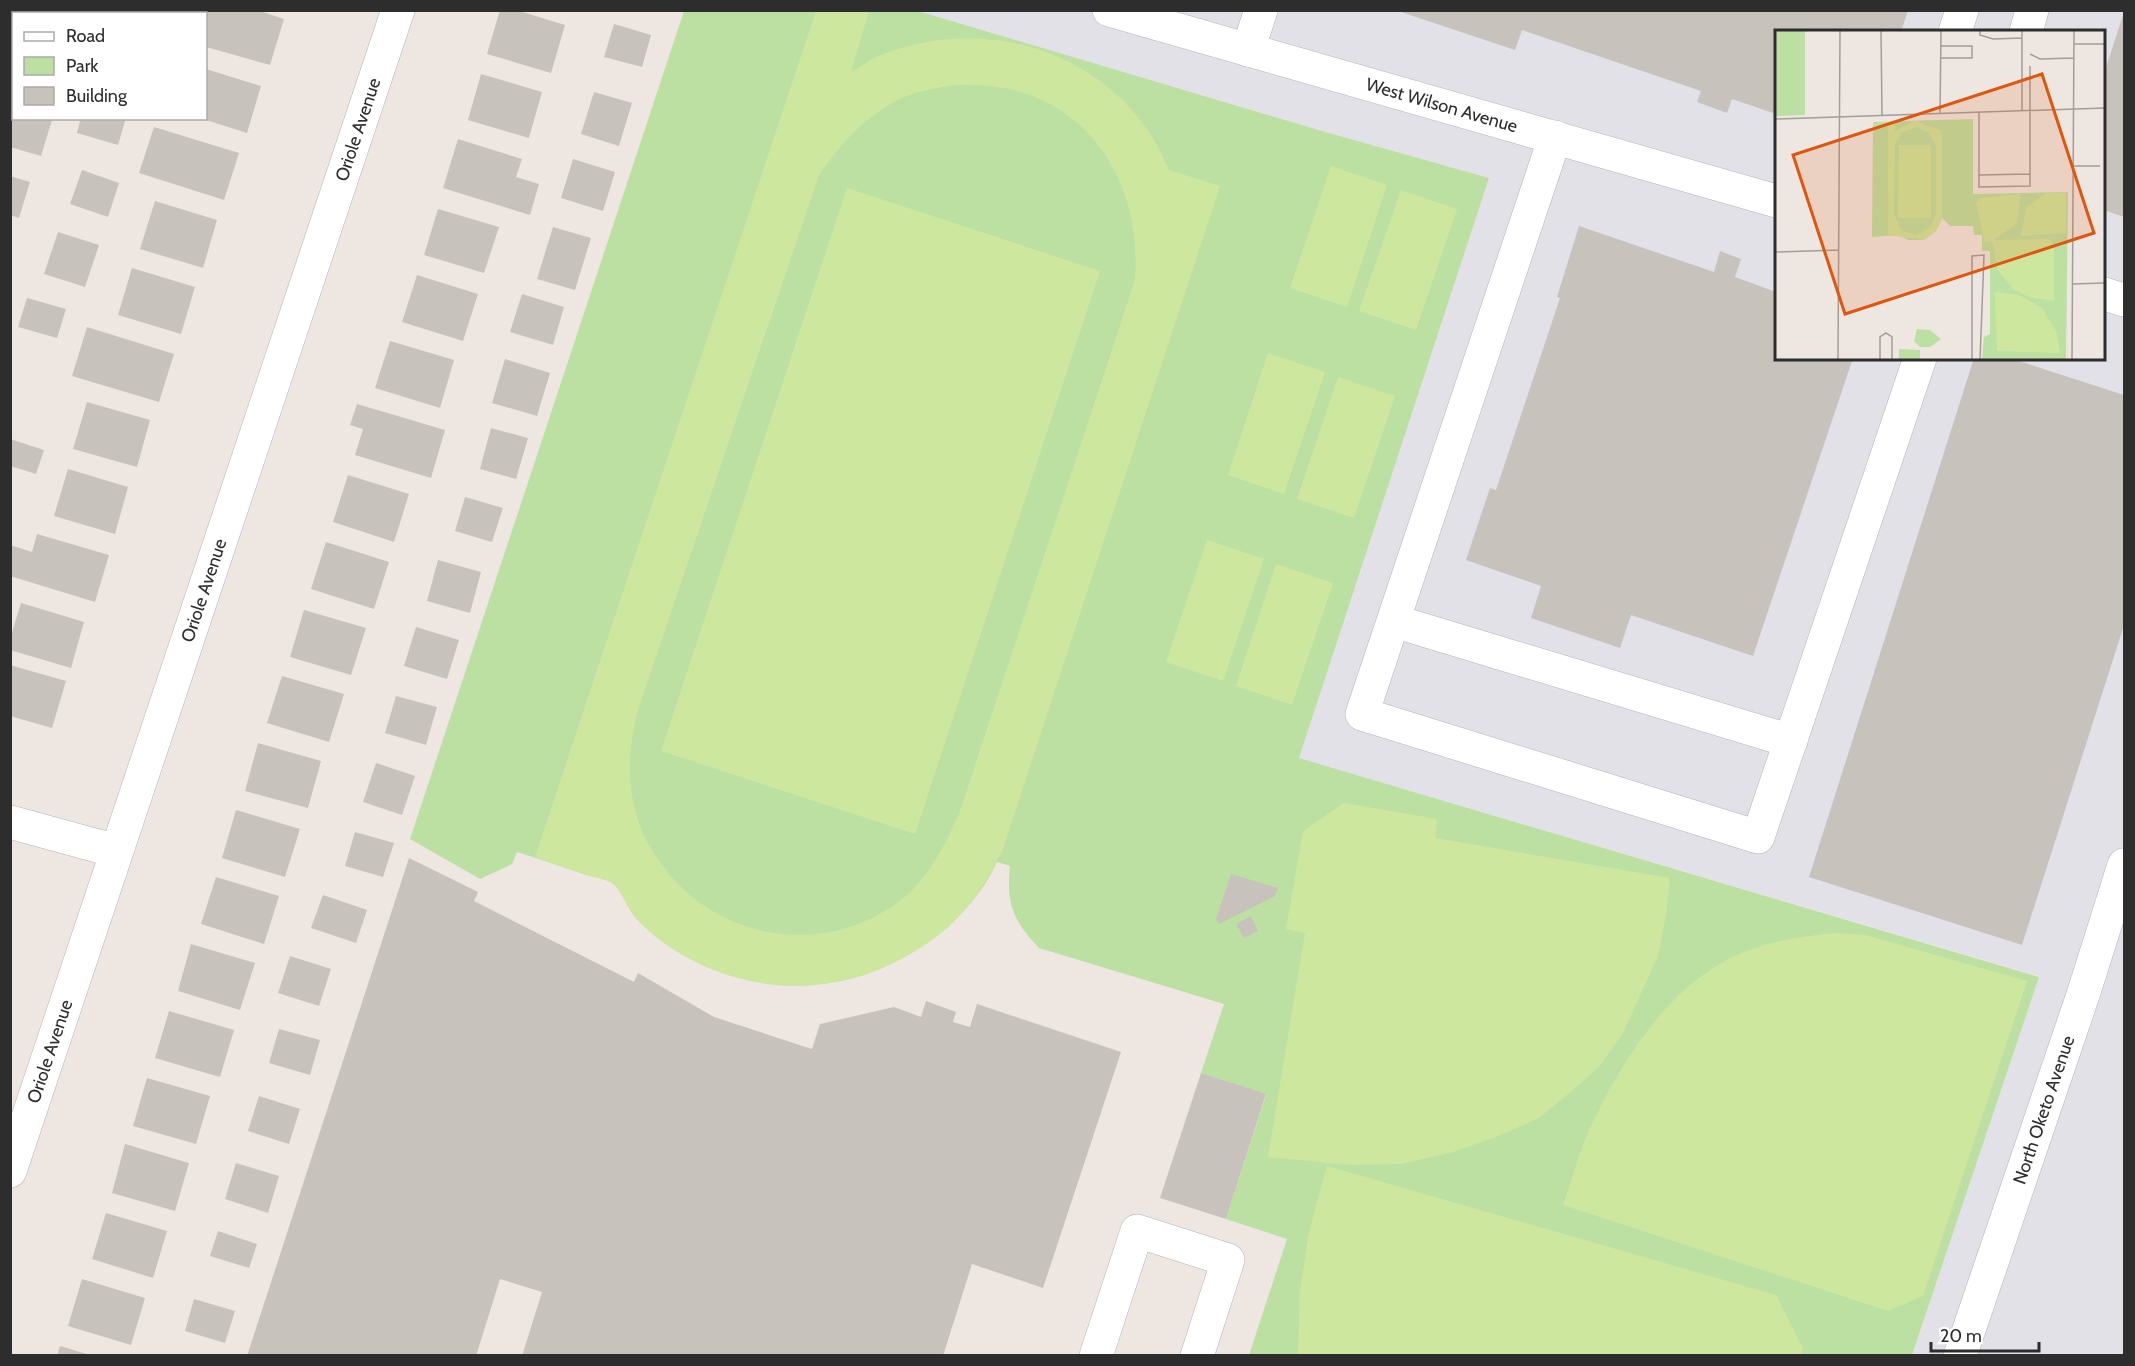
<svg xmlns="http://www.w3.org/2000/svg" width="2135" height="1366" font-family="Cabin,sans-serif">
<rect width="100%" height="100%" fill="#eee7e1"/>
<!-- industrial -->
<path fill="#e2e1e7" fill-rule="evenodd" d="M 918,11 L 2124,11 L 2124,1355 L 1912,1355 L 2039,976 L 1299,758 L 1489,178 L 1322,131 ZM 1776,32 L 2104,32 L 2104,358 L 1776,358 Z"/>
<!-- green -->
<path fill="#bce0a1" d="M 684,11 L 918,11 L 1322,131 L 1489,178 L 1299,758 L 2039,977 L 1912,1355 L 1249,1355 L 1287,1239 L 1226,1219 L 1266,1095 L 1201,1073 L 1224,1004 L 1039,948 C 1013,920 1006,905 1010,866 L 997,862 C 977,905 941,938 899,960 C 821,1002 724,991 655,936 C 648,930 641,924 635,917 C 628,909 621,889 612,883 C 606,879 594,877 586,875 C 563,867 540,859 517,852 L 512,864 L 480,879 L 410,839 Z"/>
<!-- pitch -->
<path fill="#cee79e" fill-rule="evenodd" d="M 816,11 L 869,11 L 851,72 C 859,68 866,62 874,58 C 976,13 1100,46 1157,145 C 1161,153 1165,161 1169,170 L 1220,186 L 1003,849 C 991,874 977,897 958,917 C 943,934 923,947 903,958 C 829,997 750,995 678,952 C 663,943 647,931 635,917 C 628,909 621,889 613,883 C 607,880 597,878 591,876 C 572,870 553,864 535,857 ZM 955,85 C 973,85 991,85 1009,89 C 1099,109 1142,194 1135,280 L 959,814 C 944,847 926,884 894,905 C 820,957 716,939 663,866 C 653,853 644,838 639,823 C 626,785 628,748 638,710 L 819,175 C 841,144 865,116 900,99 C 916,91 937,88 955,85 Z
M 1331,166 L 1387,185 L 1347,307 L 1290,288 Z
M 847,188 L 1100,271 L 915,834 L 661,751 Z
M 1401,190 L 1457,209 L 1416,330 L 1359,311 Z
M 1268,353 L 1325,372 L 1284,494 L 1228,475 Z
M 1338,377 L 1395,396 L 1354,518 L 1297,499 Z
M 1207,540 L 1264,559 L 1223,681 L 1166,662 Z
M 1276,564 L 1333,583 L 1292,705 L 1236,686 Z
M 1344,803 L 1437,819 L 1435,838 L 1670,878 L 1666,915 L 1658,956 L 1623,1033 L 1599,1067 L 1567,1095 L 1539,1118 L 1496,1137 L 1453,1152 L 1401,1164 L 1351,1165 L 1268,1157 L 1305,933 L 1286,929 L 1303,831 Z
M 1835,933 L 1865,935 L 2027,981 L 1923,1296 L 1888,1311 L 1563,1205 C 1572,1180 1579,1152 1590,1128 C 1624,1056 1675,974 1755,948 C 1781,939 1808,936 1835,933 Z
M 1327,1166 L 1776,1295 L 1803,1348 L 1801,1355 L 1298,1355 L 1300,1290 L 1309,1232 Z"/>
<!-- building -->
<path fill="#c7c2bc" d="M 44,10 L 90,10 L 89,14 L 43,14 Z
M 198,10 L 257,10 L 284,19 L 270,65 L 206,47 L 206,14 L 197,14 Z
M 500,10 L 516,10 L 565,25 L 551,73 L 487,54 Z
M 1395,10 L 1908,10 L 1901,32 L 1776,32 L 1776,114 L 1732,99 L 1727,113 L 1697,102 L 1701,91 L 1522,30 L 1515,50 Z
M 2124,12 L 2124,217 L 2104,210 L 2104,74 Z
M 614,24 L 651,35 L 642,67 L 604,57 Z
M 206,69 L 261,86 L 247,133 L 206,120 Z
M 481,74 L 542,92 L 529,138 L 468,120 Z
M 594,92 L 632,103 L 619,146 L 581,134 Z
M 10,107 L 14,108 L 14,118 L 52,120 L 41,156 L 10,147 Z
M 81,118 L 126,118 L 118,145 L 77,133 Z
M 154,127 L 239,153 L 224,200 L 139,173 Z
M 458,139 L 522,159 L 516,177 L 539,184 L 530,215 L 443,188 Z
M 573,159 L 615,172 L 603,211 L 561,198 Z
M 82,170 L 119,183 L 108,217 L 70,204 Z
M 10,176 L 30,182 L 19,218 L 10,215 Z
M 155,201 L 217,220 L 203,268 L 140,249 Z
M 438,209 L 499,227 L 484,273 L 424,255 Z
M 1579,226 L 1714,272 L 1720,251 L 1741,259 L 1735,277 L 1776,292 L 1776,358 L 1853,358 L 1753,656 L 1631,615 L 1620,648 L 1531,618 L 1541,586 L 1466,560 L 1490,488 L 1496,490 L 1560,298 L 1557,297 Z
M 553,227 L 591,238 L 575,290 L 537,279 Z
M 58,232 L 99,245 L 85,287 L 44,274 Z
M 132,268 L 195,287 L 181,334 L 118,315 Z
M 417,275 L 478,294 L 463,341 L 402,322 Z
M 522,294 L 564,307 L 553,345 L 510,332 Z
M 27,298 L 66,309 L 57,338 L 18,327 Z
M 87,327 L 174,354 L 159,402 L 72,376 Z
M 390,341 L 454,360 L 440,408 L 375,388 Z
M 1974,358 L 2010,358 L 2124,395 L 2124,625 L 2022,945 L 1809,877 Z
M 505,359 L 550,373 L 537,416 L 492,403 Z
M 87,402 L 150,420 L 137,467 L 73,449 Z
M 357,404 L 445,430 L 431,478 L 355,455 L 363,429 L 350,425 Z
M 491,428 L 528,438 L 516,479 L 480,469 Z
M 10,439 L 44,450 L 36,474 L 10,466 Z
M 68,469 L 128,487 L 115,534 L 54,516 Z
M 348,475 L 409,494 L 394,542 L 333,522 Z
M 465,497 L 503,508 L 492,542 L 455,531 Z
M 37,534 L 109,555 L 95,602 L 10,576 L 10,545 L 32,552 Z
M 326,542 L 389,562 L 374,609 L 311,589 Z
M 438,560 L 481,572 L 470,613 L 427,601 Z
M 21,603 L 84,622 L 71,668 L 10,650 L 10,639 Z
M 304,610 L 366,628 L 351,675 L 290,657 Z
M 416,627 L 459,640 L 447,679 L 404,666 Z
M 10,665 L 66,681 L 52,728 L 10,716 Z
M 282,676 L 344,694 L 329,742 L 267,723 Z
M 396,696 L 437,707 L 426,745 L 385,733 Z
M 258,743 L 321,761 L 308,808 L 245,791 Z
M 376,763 L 415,776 L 402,815 L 363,802 Z
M 236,810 L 300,829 L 285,877 L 222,858 Z
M 355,832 L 394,843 L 383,877 L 345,866 Z
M 409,858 L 478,892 L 474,901 L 634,982 L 638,973 L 714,1017 L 812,1049 L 820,1024 L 894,1007 L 921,1017 L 926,1001 L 956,1012 L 953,1022 L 970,1027 L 977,1004 L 1121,1052 L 1043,1288 L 972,1264 L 943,1356 L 522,1356 L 542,1292 L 500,1279 L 476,1356 L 247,1356 Z
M 1231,874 L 1278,888 L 1275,896 L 1219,924 L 1216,919 Z
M 216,877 L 279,896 L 264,944 L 201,924 Z
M 323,895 L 367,910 L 356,943 L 311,928 Z
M 1251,916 L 1258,931 L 1244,938 L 1236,924 Z
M 191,944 L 255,963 L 240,1010 L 178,991 Z
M 290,956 L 331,969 L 319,1006 L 278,993 Z
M 169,1011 L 234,1030 L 220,1077 L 155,1058 Z
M 279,1029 L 320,1040 L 310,1075 L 269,1063 Z
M 1201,1073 L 1266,1094 L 1226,1219 L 1160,1198 Z
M 147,1078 L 210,1096 L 196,1144 L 133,1126 Z
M 259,1096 L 300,1109 L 289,1144 L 248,1131 Z
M 125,1144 L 189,1163 L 175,1211 L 112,1193 Z
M 236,1163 L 279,1176 L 268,1213 L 225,1199 Z
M 106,1213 L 167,1231 L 153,1278 L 92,1259 Z
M 218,1231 L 257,1244 L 249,1268 L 210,1256 Z
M 82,1279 L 145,1298 L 131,1345 L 68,1326 Z
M 194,1299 L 235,1311 L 225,1343 L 185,1331 Z
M 60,1346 L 90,1355 L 90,1356 L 57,1356 Z"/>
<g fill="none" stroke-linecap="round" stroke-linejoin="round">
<defs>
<g id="minor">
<path id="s1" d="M 1109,10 L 1776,201"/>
<path d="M 1955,32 L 1962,10"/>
<path d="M 2026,32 L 2032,10"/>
<path d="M 1248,50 L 1261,10"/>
<path d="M 1555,137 L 1362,714 L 1758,837 L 1920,358"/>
<path d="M 2104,294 L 2124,300"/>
<path d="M 1394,621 L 1791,741"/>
<path d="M 10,822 L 116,851"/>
<path id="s2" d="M 10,1171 L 398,10"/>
<path d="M 1096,1356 L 1137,1231 L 1228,1260 L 1197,1356"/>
<path id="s3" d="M 1960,1356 L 2083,995 L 2124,865"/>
</g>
</defs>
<!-- minor casing -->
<use href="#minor" stroke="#b1b4bc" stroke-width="34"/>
<!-- minor -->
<use href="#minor" stroke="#fff" stroke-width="33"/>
</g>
<g text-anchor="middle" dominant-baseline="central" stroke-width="4.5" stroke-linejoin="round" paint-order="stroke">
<!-- street labels -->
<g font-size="18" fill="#2d2d2d" stroke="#fff">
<text stroke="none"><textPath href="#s1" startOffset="346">West Wilson Avenue</textPath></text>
<text stroke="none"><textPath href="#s2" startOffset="1098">Oriole Avenue</textPath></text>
<text stroke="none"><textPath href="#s2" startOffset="612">Oriole Avenue</textPath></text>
<text stroke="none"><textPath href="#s2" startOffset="126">Oriole Avenue</textPath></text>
<text stroke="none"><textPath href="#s3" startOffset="260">North Oketo Avenue</textPath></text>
</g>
</g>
<!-- overview -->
<g transform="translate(1775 30)">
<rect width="330" height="330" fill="#eee7e1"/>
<path d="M 0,0 L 30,0 L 30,85 L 0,86 ZM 198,89 L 198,164 L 293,162 L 291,330 L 207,330 L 209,307 L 215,304 L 215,221 L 207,221 L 207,205 L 199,205 L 198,196 L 175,196 L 167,188 L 161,201 L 149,210 L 133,210 L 123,205 L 97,207 L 98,92 ZM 142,299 L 155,300 L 166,309 L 155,317 L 145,317 L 139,311 ZM 124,319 L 145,320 L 145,330 L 124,330 Z" fill="#bce0a1"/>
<path d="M 113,92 L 120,92 L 120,101 L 140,91 L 167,101 L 167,189 L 161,201 L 149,210 L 113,205 ZM 142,97 L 153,102 L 161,115 L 161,184 L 156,197 L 141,205 L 126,200 L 119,184 L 120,114 L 127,102 ZM 124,115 L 156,115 L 156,188 L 123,188 ZM 271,163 L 291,163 L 291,203 L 246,206 L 251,178 ZM 246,164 L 242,193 L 219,210 L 274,209 L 279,214 L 279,271 L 254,267 L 238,259 L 223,240 L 217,211 L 210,212 L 201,173 L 205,168 ZM 220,262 L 244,265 L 267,278 L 282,303 L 285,323 L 222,321 Z" fill="#cee79e" fill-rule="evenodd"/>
<path fill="none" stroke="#a19d99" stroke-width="1.5" d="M 106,0 L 107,86M 205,0 L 205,5 L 218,9 L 247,8M 299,14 L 330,14M 255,24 L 265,29 L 299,28M 166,28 L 197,28 L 197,16 L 166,16M 247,81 L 247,0M 204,82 L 204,157 L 255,156 L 255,36M 165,84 L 166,0M 0,89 L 330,78M 298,136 L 325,136M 204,145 L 255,144M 0,222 L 64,220M 297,254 L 330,253M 63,330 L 65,0M 105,330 L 105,307 L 111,303 L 117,307 L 117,330M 197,330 L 197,226 L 209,225 L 205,330M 297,330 L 299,0"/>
<path fill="#df570e" fill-opacity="0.15" stroke="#df570e" stroke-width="3" d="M 267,44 L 319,203 L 70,284 L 18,125 Z"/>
<rect width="330" height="330" fill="none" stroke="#2d2d2d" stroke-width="3"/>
</g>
<!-- border -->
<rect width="2135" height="1366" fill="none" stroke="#2d2d2d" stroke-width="24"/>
<!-- legend -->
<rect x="12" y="12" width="195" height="108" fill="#ffffff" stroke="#ababab" stroke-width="1.5"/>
<rect x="24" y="32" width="30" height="9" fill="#ffffff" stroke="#ababab" stroke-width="1.5"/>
<text x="66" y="42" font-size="18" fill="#2d2d2d">Road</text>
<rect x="24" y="57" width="30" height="18" fill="#bce0a1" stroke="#ababab" stroke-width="1.5"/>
<text x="66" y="72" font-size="18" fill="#2d2d2d">Park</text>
<rect x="24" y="87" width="30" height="18" fill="#c7c2bc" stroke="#ababab" stroke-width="1.5"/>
<text x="66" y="102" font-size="18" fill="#2d2d2d">Building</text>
<!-- scale -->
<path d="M1931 1342v9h108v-9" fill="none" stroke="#2d2d2d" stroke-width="3"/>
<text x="1940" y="1342" font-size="18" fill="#2d2d2d" stroke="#ffffff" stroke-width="4.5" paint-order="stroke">20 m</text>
</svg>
